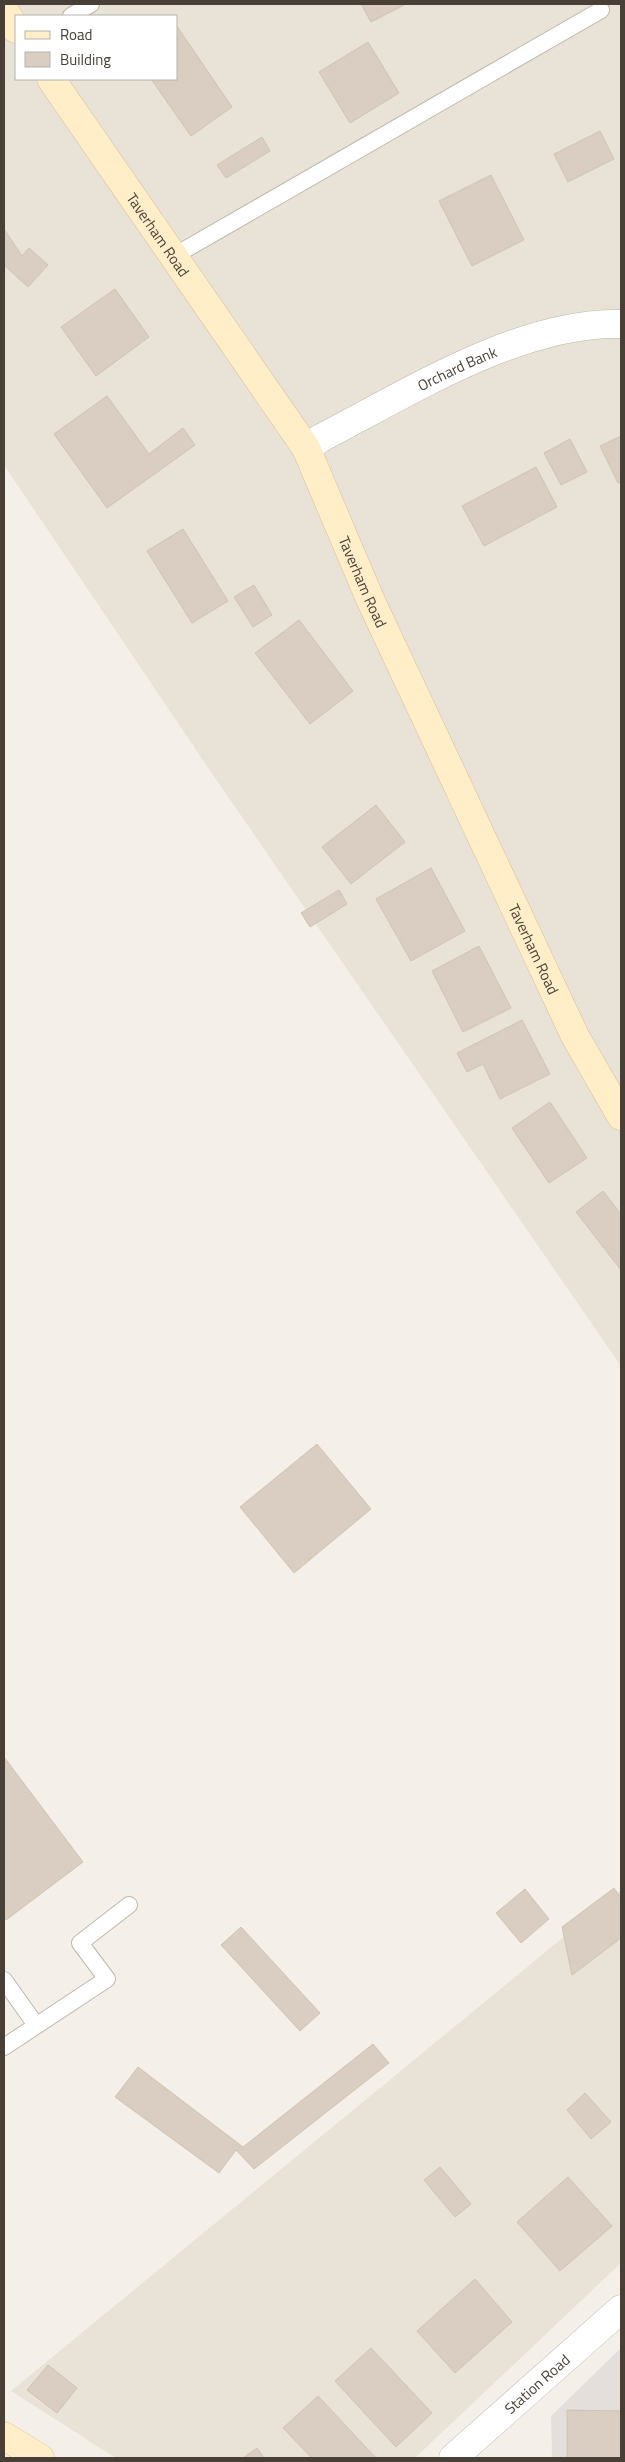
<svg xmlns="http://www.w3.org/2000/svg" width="625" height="2462" font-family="'Titillium Web',sans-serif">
<rect width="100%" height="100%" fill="#f4f0e9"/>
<!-- residential -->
<path fill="#e8e2d7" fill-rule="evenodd" d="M 4,4 L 621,4 L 621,1366 L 213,775 L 4,465 ZM 16,16 L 176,16 L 176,79 L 16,79 Z
M 621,1890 L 621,2263 L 415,2458 L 116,2458 L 11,2391 Z"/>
<!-- industrial -->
<path fill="#e4dfda" d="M 621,2348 L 621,2458 L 552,2458 L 551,2416 Z"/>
<!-- building -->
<path fill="#d9cec1" stroke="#d1c3b1" d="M 361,4 L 406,4 L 371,22 Z
M 176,25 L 232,107 L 191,136 L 151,79 L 176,79 Z
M 368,42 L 399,93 L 350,123 L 319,72 Z
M 600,131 L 614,159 L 568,182 L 554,154 Z
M 262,137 L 270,151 L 226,178 L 217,165 Z
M 491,175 L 524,240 L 472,266 L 439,201 Z
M 4,229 L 22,256 L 29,248 L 48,265 L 28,287 L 4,265 Z
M 115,289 L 149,337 L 96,376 L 61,327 Z
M 107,396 L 149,454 L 183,428 L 195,445 L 107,508 L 54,434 Z
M 621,436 L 621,482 L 618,483 L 600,446 Z
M 570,439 L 587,472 L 561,485 L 544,453 Z
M 536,467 L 557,507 L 484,546 L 462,506 Z
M 183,529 L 228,601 L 192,623 L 147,551 Z
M 254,585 L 272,615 L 253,627 L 234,597 Z
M 299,620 L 353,691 L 310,724 L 255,653 Z
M 376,805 L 405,842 L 351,884 L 322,847 Z
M 431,868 L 465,931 L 411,961 L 376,899 Z
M 339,890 L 347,904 L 310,927 L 301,913 Z
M 479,946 L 511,1008 L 463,1032 L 432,971 Z
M 522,1020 L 550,1074 L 500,1099 L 483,1064 L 467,1072 L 457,1053 Z
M 550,1102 L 587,1158 L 549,1183 L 512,1128 Z
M 603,1191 L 621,1214 L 621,1270 L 576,1212 Z
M 317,1444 L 371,1509 L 294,1573 L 240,1507 Z
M 4,1757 L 83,1862 L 6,1920 L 4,1918 Z
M 614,1888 L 621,1898 L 621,1938 L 572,1975 L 562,1927 Z
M 525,1889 L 549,1919 L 521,1943 L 496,1913 Z
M 241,1927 L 320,2013 L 300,2031 L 221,1945 Z
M 373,2044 L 389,2063 L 254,2169 L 236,2150 L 219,2173 L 115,2097 L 138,2067 L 243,2147 Z
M 585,2093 L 611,2122 L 591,2139 L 567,2110 Z
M 440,2167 L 471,2204 L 455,2217 L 424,2180 Z
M 568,2177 L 612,2226 L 560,2271 L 517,2222 Z
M 475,2279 L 512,2322 L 455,2373 L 417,2331 Z
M 371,2348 L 432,2413 L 396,2447 L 335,2381 Z
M 48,2365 L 77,2388 L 57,2413 L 27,2390 Z
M 318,2396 L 376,2458 L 312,2458 L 283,2428 Z
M 567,2410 L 621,2411 L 621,2458 L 567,2458 Z
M 257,2448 L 264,2458 L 243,2458 Z"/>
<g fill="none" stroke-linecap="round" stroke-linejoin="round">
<defs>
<path id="lane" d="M 71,16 L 91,4
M 174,256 L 601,10
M 4,1980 L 36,2025
M 4,2047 L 107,1979 L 80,1943 L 129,1905"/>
<g id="street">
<path id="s1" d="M 306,448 L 321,438 C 408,393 521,321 621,324"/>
<path id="s2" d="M 453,2458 L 621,2309"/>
</g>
<g id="secondary">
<path d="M 4,10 L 16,29"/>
<path id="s3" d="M 51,79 L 306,448 L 370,599 L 575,1036 L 621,1116"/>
<path d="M 4,2436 L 40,2458"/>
</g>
</defs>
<!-- lane casing -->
<use href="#lane" stroke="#c0b7ab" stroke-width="18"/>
<!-- street casing -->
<use href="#street" stroke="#c0b7ab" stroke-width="29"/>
<!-- secondary casing -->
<use href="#secondary" stroke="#d5c198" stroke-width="29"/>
<!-- lane -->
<use href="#lane" stroke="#fff" stroke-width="16"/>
<!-- street -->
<use href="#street" stroke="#fff" stroke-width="28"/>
<!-- secondary -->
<use href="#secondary" stroke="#ffeec8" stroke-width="28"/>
</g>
<g text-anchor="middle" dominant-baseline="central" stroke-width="4.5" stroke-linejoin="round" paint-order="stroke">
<!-- street labels -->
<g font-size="15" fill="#484037" stroke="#fff">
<text stroke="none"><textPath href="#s3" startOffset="189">Taverham Road</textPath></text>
<text stroke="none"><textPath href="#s1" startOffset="171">Orchard Bank</textPath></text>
<text stroke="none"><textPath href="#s3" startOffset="594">Taverham Road</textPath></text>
<text stroke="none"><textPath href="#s3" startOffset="999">Taverham Road</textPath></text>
<text stroke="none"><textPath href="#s2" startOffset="112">Station Road</textPath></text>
</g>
</g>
<!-- border -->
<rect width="625" height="2462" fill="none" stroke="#484037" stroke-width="10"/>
<!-- legend -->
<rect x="15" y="15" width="162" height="65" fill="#ffffff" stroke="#b6b3af"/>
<rect x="25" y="31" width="25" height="8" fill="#ffeec8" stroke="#b6b3af"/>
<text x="60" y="40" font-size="15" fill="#484037">Road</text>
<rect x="25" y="52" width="25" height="15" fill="#d9cec1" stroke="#b6b3af"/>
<text x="60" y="65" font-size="15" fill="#484037">Building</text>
</svg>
